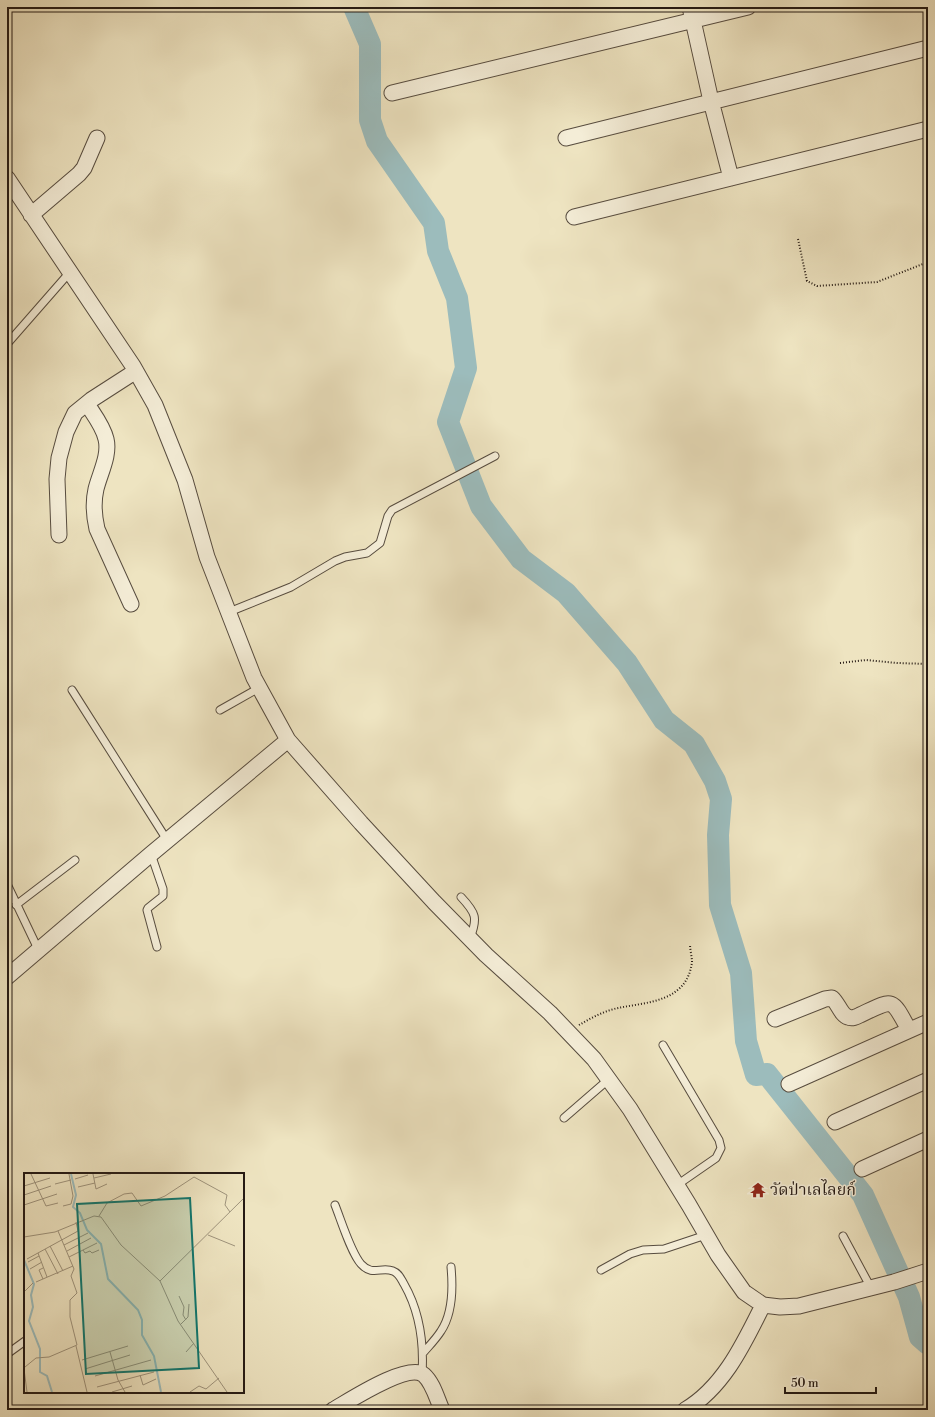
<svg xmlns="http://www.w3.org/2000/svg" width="935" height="1417" font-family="'Libre Bodoni','Noto Serif Thai',serif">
<rect width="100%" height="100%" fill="#eee4c1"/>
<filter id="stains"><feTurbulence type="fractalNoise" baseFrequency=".005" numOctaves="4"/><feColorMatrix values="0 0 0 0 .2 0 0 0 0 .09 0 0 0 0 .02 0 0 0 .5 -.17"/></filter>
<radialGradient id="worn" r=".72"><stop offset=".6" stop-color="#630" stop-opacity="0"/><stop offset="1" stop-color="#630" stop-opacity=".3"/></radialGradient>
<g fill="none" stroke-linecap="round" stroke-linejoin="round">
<!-- river -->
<path stroke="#9cbcbc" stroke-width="22" d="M 354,7 L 370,44 L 370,120 L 377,141 L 434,223 L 438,251 L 457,298 L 466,368 L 448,422 L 481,506 L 521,559 L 566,593 L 627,663 L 664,720 L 694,744 L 715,781 L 721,799 L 718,835 L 720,905 L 741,973 L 746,1041 L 756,1075 L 767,1074 L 863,1195 L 909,1297 L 920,1337 L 928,1344"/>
<defs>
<path id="lane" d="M 7,344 L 70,272
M 229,612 L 291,587 L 335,561 L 345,557 L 367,553 L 380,543 L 388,516 L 392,510 L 495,456
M 72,690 L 167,840
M 220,710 L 259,688
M 151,854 L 163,889 L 163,896 L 148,908 L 147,910 L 157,947
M 7,884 L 38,949
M 461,897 C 476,913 478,918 470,938
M 16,905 L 75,860
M 663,1045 L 719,1140 L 721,1148 L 716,1158 L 677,1185
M 564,1118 L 609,1079
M 335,1205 C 341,1220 351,1253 361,1264 C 373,1277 381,1266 393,1271 C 399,1273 401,1279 404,1284 C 420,1312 424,1343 422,1374
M 843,1236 L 871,1288
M 601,1270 L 630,1254 L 643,1250 L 664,1249 L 706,1235
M 423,1353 C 429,1346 436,1339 441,1331 C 453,1313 453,1288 451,1267
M 7,1354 L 25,1341"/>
<path id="street" d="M 690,7 L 711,101 L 731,178
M 392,93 L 748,7
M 566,138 L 928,48
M 7,178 L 133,366 L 155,405 L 185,480 L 207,557 L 254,678 L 288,740 L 361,823 L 434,902 L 486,955 L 550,1013 L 594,1059 L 630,1109 L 689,1205 L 718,1255 L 744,1292 L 763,1305 L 780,1307 L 799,1306 L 894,1282 L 928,1271
M 31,215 L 79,174 L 84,168 L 97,138
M 574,217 L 928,129
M 87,404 C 94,415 103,426 106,439 C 110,455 100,473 96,489 C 93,502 94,516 97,529 L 131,604
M 59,535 L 57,479 L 59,458 L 66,432 L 75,413 L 91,400 L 136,371
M 7,977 L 151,854 L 288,740
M 775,1019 L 825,999 L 832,998 C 838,1003 841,1015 848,1017 C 852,1019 856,1017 860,1015 C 894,999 891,997 909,1030
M 789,1084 L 928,1022
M 835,1122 L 928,1080
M 862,1169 L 928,1139
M 333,1410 C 349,1401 408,1362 424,1375 C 433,1383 437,1399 442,1410
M 685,1410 C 724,1387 744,1343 763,1305"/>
</defs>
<!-- lane casing -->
<use href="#lane" stroke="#574c3f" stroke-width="9"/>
<!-- street casing -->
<use href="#street" stroke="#574c3f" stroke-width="17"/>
<!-- path -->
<path stroke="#251a14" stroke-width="2" stroke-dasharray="1 2" stroke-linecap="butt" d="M 798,239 L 807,281 L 817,286 L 877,282 L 928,262
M 840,663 L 866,660 L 897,663 L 928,664
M 579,1025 C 591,1018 604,1011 618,1008 C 648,1002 687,1002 692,962 C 692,957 690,950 690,944"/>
<!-- lane -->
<use href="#lane" stroke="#f4edd7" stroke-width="7"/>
<!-- street -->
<use href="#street" stroke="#f4edd7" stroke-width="15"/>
</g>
<!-- icons -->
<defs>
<symbol id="temple-bare" viewBox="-9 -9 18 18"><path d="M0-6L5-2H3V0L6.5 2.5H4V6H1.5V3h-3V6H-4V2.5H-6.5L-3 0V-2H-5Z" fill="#8f2418" stroke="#f4edd7" stroke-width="2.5" paint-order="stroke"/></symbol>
</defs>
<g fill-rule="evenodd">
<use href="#temple-bare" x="747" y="1179" width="22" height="22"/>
</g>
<g text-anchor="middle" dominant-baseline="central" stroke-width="3" stroke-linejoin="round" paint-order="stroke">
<!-- poi labels -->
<g font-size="16" fill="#251a14" stroke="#f4edd7" text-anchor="start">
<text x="770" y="1190">วัดป่าเลไลยก์</text>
</g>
</g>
<!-- overview -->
<g transform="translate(24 1173)">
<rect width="220" height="220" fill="#eee4c1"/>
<path fill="none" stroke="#9cbcbc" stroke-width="2" d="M 47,1 L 52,22 L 49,34 L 56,40 L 63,57 L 77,71 L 84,106 L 114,137 L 118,147 L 118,162 L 130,183 L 137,219M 0,87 L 10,111 L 7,122 L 9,134 L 5,148 L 16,176 L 16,199 L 23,203 L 28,219"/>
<path fill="none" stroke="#9e937c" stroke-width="1" d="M 7,1 L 22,33 L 34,30M 69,1 L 72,16 L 83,11M 70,5 L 87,1M 51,6 L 64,2M 31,11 L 47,7M 0,13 L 26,5M 54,14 L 71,10M 0,22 L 27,13M 0,32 L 33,21M 39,33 L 47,31 L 49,23 L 45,1M 75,43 L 83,30 L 100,21 L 108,20 L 117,33 L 141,23 L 170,4 L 203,22 L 201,32 L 206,39M 184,62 L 211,73M 0,64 L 31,59 L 70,43 L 77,44 L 97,72 L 136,108 L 154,148 L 203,219M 40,72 L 64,60M 26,73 L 39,98M 21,76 L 34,101M 59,77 L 61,80 L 66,78 L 68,80 L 75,77M 43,78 L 67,65M 14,80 L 23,104M 45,84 L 73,70M 3,86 L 54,58 L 52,49M 4,89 L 15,83M 19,95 L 15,97 L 19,106M 6,96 L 18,89M 136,108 L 220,25M 12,109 L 49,93M 0,119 L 9,110M 155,123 L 160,134 L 159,142 L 162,147M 156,152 L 164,144 L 165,131M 52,173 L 63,219M 86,179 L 94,207 L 101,219M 162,179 L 170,170M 58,187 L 104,173M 1,194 L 12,185 L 25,184 L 53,172 L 46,144 L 46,127 L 53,120 L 47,103 L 50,96 L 34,58M 0,196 L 3,219M 61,196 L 106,182M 116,202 L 119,212 L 132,206M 71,203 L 127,187M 73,214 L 130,199M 88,219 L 108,213M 166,219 L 175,213 L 182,216 L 195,205"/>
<path fill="#0f766e" fill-opacity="0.15" stroke="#0f766e" stroke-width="2" d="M 166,25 L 175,195 L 62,201 L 53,31 Z"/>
<rect width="220" height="220" fill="none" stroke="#251a14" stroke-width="2"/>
</g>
<!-- margin -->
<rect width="935" height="1417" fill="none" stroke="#eee4c1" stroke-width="24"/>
<rect x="8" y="8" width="919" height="1401" fill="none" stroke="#251a14" stroke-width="2"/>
<rect x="12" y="12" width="911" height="1393" fill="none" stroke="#251a14"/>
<!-- scale -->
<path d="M785 1387v6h91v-6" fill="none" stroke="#251a14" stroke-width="2"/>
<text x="791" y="1387" font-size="12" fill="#251a14" stroke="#f4edd7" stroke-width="3" paint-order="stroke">50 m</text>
<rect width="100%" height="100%" filter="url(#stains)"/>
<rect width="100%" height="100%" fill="url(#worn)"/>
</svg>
